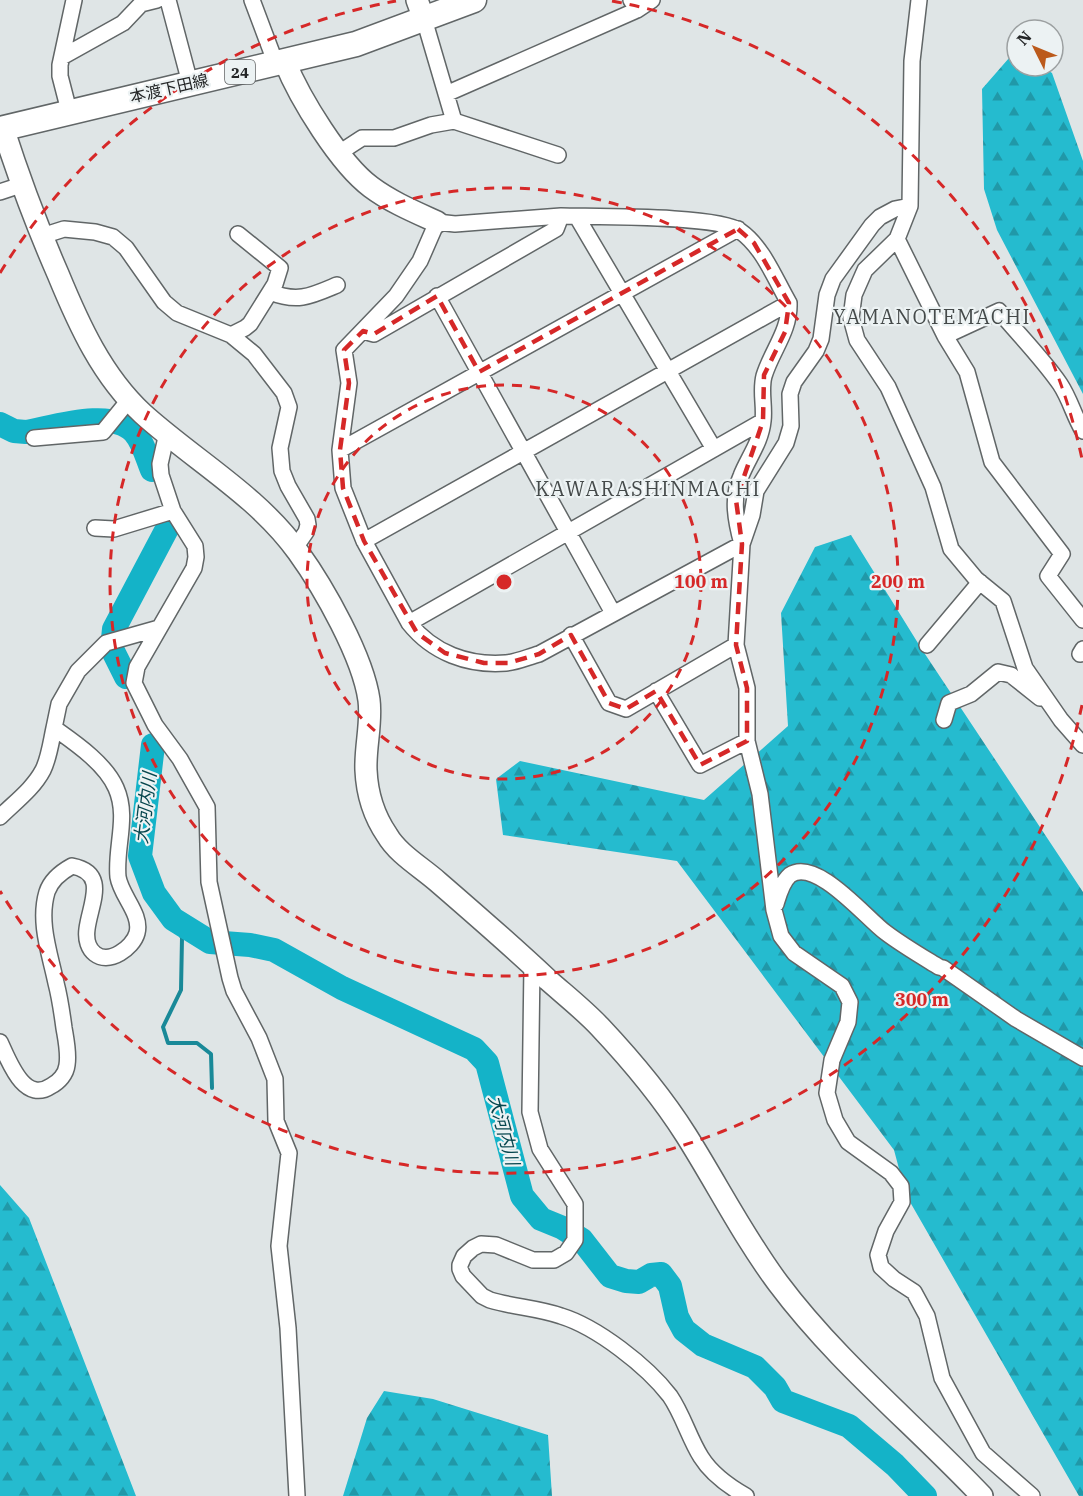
<svg xmlns="http://www.w3.org/2000/svg" width="1083" height="1496" font-family="'IBM Plex Serif','Noto Sans JP',serif">
<defs>
<pattern id="forest-firs" width="22" height="20" patternUnits="userSpaceOnUse" patternTransform="scale(1.5)"><rect width="22" height="20" fill="#25bbcf"/><path d="M5 1l3.5 6h-7zM16 11l3.5 6h-7z" fill="#2098a8"/></pattern>
</defs>
<rect width="100%" height="100%" fill="#dfe5e6"/>
<!-- forest -->
<path fill="url(#forest-firs)" d="M 1016,50 L 1017,66 L 1041,66 L 1052,73 L 1083,161 L 1083,394 L 997,230 L 984,189 L 982,89 Z
M 851,535 L 921,648 L 1083,892 L 1083,1496 L 1079,1496 L 906,1195 L 894,1150 L 677,861 L 503,835 L 496,779 L 520,761 L 704,800 L 788,726 L 781,613 L 815,547 Z
M 0,1185 L 29,1218 L 136,1496 L 0,1496 Z
M 384,1391 L 433,1399 L 548,1435 L 552,1496 L 343,1496 L 367,1418 Z"/>
<g fill="none" stroke-linecap="round" stroke-linejoin="round">
<!-- stream -->
<path stroke="#198998" stroke-width="4" d="M 173,919 L 182,938 L 181,990 L 163,1027 L 168,1043 L 197,1043 L 211,1054 L 212,1088"/>
<!-- river -->
<path stroke="#14b3c8" stroke-width="24" d="M 0,424 L 14,431 L 26,432 C 54,427 112,408 134,432 C 143,442 147,458 152,470
M 126,677 L 112,649 L 114,629 L 169,525
M 153,745 L 140,856 L 154,893 L 173,919 L 210,942 L 250,945 L 274,950 L 342,988 L 474,1049 L 487,1063 L 522,1196 L 541,1219 L 563,1228 L 582,1240 L 610,1276 L 626,1281 L 639,1282 L 651,1275 L 661,1274 L 670,1286 L 677,1317 L 684,1330 L 703,1345 L 755,1367 L 775,1387 L 783,1401 L 849,1426 L 895,1465 L 925,1496"/>
<defs>
<path id="street" d="M 168,0 L 190,83
M 252,0 L 276,64
M 631,0 L 637,10 L 652,0
M 919,0 L 912,61 L 910,206 L 897,239 L 865,270 L 854,295 L 851,318 L 857,340 L 888,387 L 933,487 L 951,549 L 976,579 L 1003,601 L 1025,668 L 1061,720 L 1083,745
M 424,19 L 454,121
M 62,57 L 123,23 L 141,4 L 157,0
M 446,94 L 637,10
M 69,111 L 60,76 L 60,65 L 74,0
M 339,153 L 362,138 L 394,138 L 431,125 L 454,121 L 558,155
M 0,192 L 21,185
M 561,216 C 594,217 719,215 740,231 C 763,247 775,279 789,303 C 790,331 772,350 764,376 C 760,391 765,406 763,421 C 761,442 748,458 741,476 C 731,498 736,522 742,544 L 539,654 C 528,657 517,662 506,663 C 468,666 433,653 409,623 L 364,541 L 343,488 L 340,450 L 349,383 L 344,350 L 396,296 L 420,261 L 437,222 L 455,224 Z
M 577,217 L 714,449
M 42,236 L 64,229 L 95,232 L 113,237 L 126,248 L 164,302 L 177,313 L 231,335 L 254,354 L 284,393 L 289,407 L 280,448 L 282,471 L 288,486 L 307,519 L 308,525 L 306,532 L 295,548
M 897,239 L 945,336 L 999,311 C 1019,335 1042,358 1060,384 C 1070,399 1074,416 1083,431
M 270,292 C 298,303 311,296 337,285
M 437,296 L 613,613
M 363,331 L 374,334 L 556,229 L 561,216
M 231,335 L 245,328 L 250,324 L 275,284 L 280,268 L 238,234
M 945,336 L 967,372 L 992,462 L 1062,554 L 1048,576 L 1083,620
M 167,433 L 160,464 L 161,475 L 173,511 L 195,546 L 196,557 L 194,568 L 137,667 L 134,683 L 155,725 L 180,759 L 207,807 L 209,882 L 230,978 L 234,991 L 259,1038 L 275,1079 L 276,1121 L 289,1153 L 279,1246 L 288,1328 L 297,1496
M 34,438 L 103,432 L 129,400
M 340,450 L 738,229
M 95,528 L 114,529 L 173,511
M 364,541 L 789,303
M 409,623 L 763,421
M 571,635 L 609,703 L 626,709 L 736,645 L 742,544 L 752,515 L 756,491 L 786,443 L 791,426 L 790,394 L 794,382 L 816,351 L 821,339 L 827,295 L 833,279 L 872,225 L 880,217 L 895,209 L 910,206
M 736,645 L 747,688 L 747,741 L 760,794 L 774,910 L 781,936 L 794,953 L 842,986 L 850,1002 L 848,1022 L 832,1060 L 827,1093 L 835,1120 L 848,1142 L 891,1173 L 901,1186 L 902,1202 L 886,1231 L 878,1255 L 881,1267 L 894,1279 L 914,1292 L 927,1316 L 942,1378 L 983,1453 L 1032,1496
M 927,645 L 980,582
M 1080,654 L 1083,649
M 656,691 L 700,765 L 747,741
M 944,720 L 949,703 L 971,694 L 998,672 L 1011,675 L 1040,698
M 0,817 C 15,802 33,789 43,770 C 49,758 51,742 54,728
M 776,904 C 779,894 782,882 790,875 C 816,857 866,918 885,932 C 902,945 921,956 939,967 L 943,968 L 1016,1019 L 1083,1058
M 532,965 L 530,1112 L 540,1149 L 575,1204 L 575,1240 L 566,1253 L 554,1260 L 533,1260 L 496,1245 L 481,1244 L 473,1248 L 464,1256 L 460,1265 L 460,1269 L 463,1276 L 482,1296 L 490,1300 C 513,1307 538,1308 561,1316 C 597,1327 647,1366 670,1396 C 683,1415 689,1438 701,1457 C 711,1473 730,1487 746,1496
M 0,1042 C 9,1061 24,1104 51,1086 C 59,1082 66,1074 67,1065 C 69,1053 66,1040 64,1028 C 62,1013 60,998 56,983 C 50,954 38,922 47,892 C 51,880 61,872 72,866 C 109,873 90,904 87,929 C 84,951 100,965 120,953 C 127,949 135,941 137,933 C 142,914 121,896 118,877 C 115,847 129,817 116,788 C 105,763 75,743 54,728 L 59,704 L 78,671 L 106,643 L 159,628"/>
<path id="secondary" d="M 417,0 L 424,19
M 285,62 C 300,99 340,164 371,187 C 391,202 415,212 437,222
M 3,128 C 19,178 37,226 58,274 C 79,325 102,376 143,414 C 194,460 258,496 298,552 C 324,588 363,657 369,700 C 372,723 365,747 366,770 C 367,793 374,816 387,835 C 398,854 421,867 438,882 C 475,914 512,946 548,980 C 565,995 584,1010 600,1027 C 631,1060 662,1097 686,1135 C 717,1184 743,1236 778,1283 C 837,1362 915,1425 982,1496"/>
<path id="primary" d="M 0,129 L 356,44 L 474,0"/>
</defs>
<!-- street casing -->
<use href="#street" stroke="#616667" stroke-width="18"/>
<!-- secondary casing -->
<use href="#secondary" stroke="#616667" stroke-width="24"/>
<!-- primary casing -->
<use href="#primary" stroke="#616667" stroke-width="27"/>
<!-- street -->
<use href="#street" stroke="#fff" stroke-width="15"/>
<!-- secondary -->
<use href="#secondary" stroke="#fff" stroke-width="21"/>
<!-- primary -->
<use href="#primary" stroke="#fff" stroke-width="24"/>
</g>
<!-- marked area -->
<path fill="none" stroke="#d62828" stroke-width="4.5" stroke-dasharray="12 8" stroke-linejoin="round" d="M 738,229 L 754,243 L 789,303 L 785,332 L 764,375 L 763,421 L 736,500 L 742,544 L 736,645 L 747,688 L 747,741 L 700,765 L 656,691 L 626,709 L 609,703 L 571,635 L 539,654 L 508,663 L 484,663 L 445,653 L 417,633 L 364,541 L 343,488 L 340,450 L 349,383 L 344,350 L 363,331 L 374,334 L 437,296 L 479,372 Z"/>
<!-- distance rings -->
<g fill="none" stroke="#d62828" stroke-width="3" stroke-dasharray="10 8">
<circle cx="504" cy="582" r="197"/>
<circle cx="504" cy="582" r="394"/>
<path d="M1082 705A591 591 0 0 1 0 891M0 273A591 591 0 0 1 396 1M612 1A591 591 0 0 1 1082 459"/>
</g>
<g text-anchor="middle" dominant-baseline="central" stroke-width="4.5" stroke-linejoin="round" paint-order="stroke">
<!-- shield labels -->
<rect fill="#ecf2f3" stroke="#606364" stroke-width="1.5" x="225" y="60" width="30" height="24" rx="4.5"/>
<g font-size="15" font-weight="bold" fill="#242627">
<text x="240" y="72">24</text>
</g>
<!-- street labels -->
<g font-size="16" fill="#242627" stroke="#ecf2f3">
<text transform="translate(169 88) rotate(-13)">本渡下田線</text>
</g>
<!-- water labels -->
<g font-size="18" font-style="italic" fill="#06464e" stroke="#ecf2f3">
<text transform="translate(145 808) rotate(-83)">大河内川</text>
<text transform="translate(504 1130) rotate(75)">大河内川</text>
</g>
<!-- quarter labels -->
<g font-size="20" letter-spacing="1.5" fill="#454a4a" stroke="#ecf2f3">
<text x="932" y="316">YAMANOTEMACHI</text>
<text x="648" y="488">KAWARASHINMACHI</text>
</g>
</g>
<circle cx="504" cy="582" r="9" fill="#d62828" stroke="#ecf2f3" stroke-width="3"/>
<g font-size="18" text-anchor="middle" font-weight="bold" fill="#d62828" stroke="#ecf2f3" stroke-width="4.5" stroke-linejoin="round" paint-order="stroke">
<text x="701" y="588">100 m</text>
<text x="898" y="588">200 m</text>
<text x="922" y="1006">300 m</text>
</g>
<!-- north arrow -->
<g transform="translate(1035 48) rotate(313)"><circle r="28" fill="#ecf2f3" stroke="#9ca0a1" stroke-width="1.5"/>
<path d="M0-4.5L10 22L0 15L-10 22Z" fill="#bb5a1b"/>
<text y="-9" font-size="16" font-weight="bold" text-anchor="middle" fill="#242627">N</text>
</g>
</svg>
